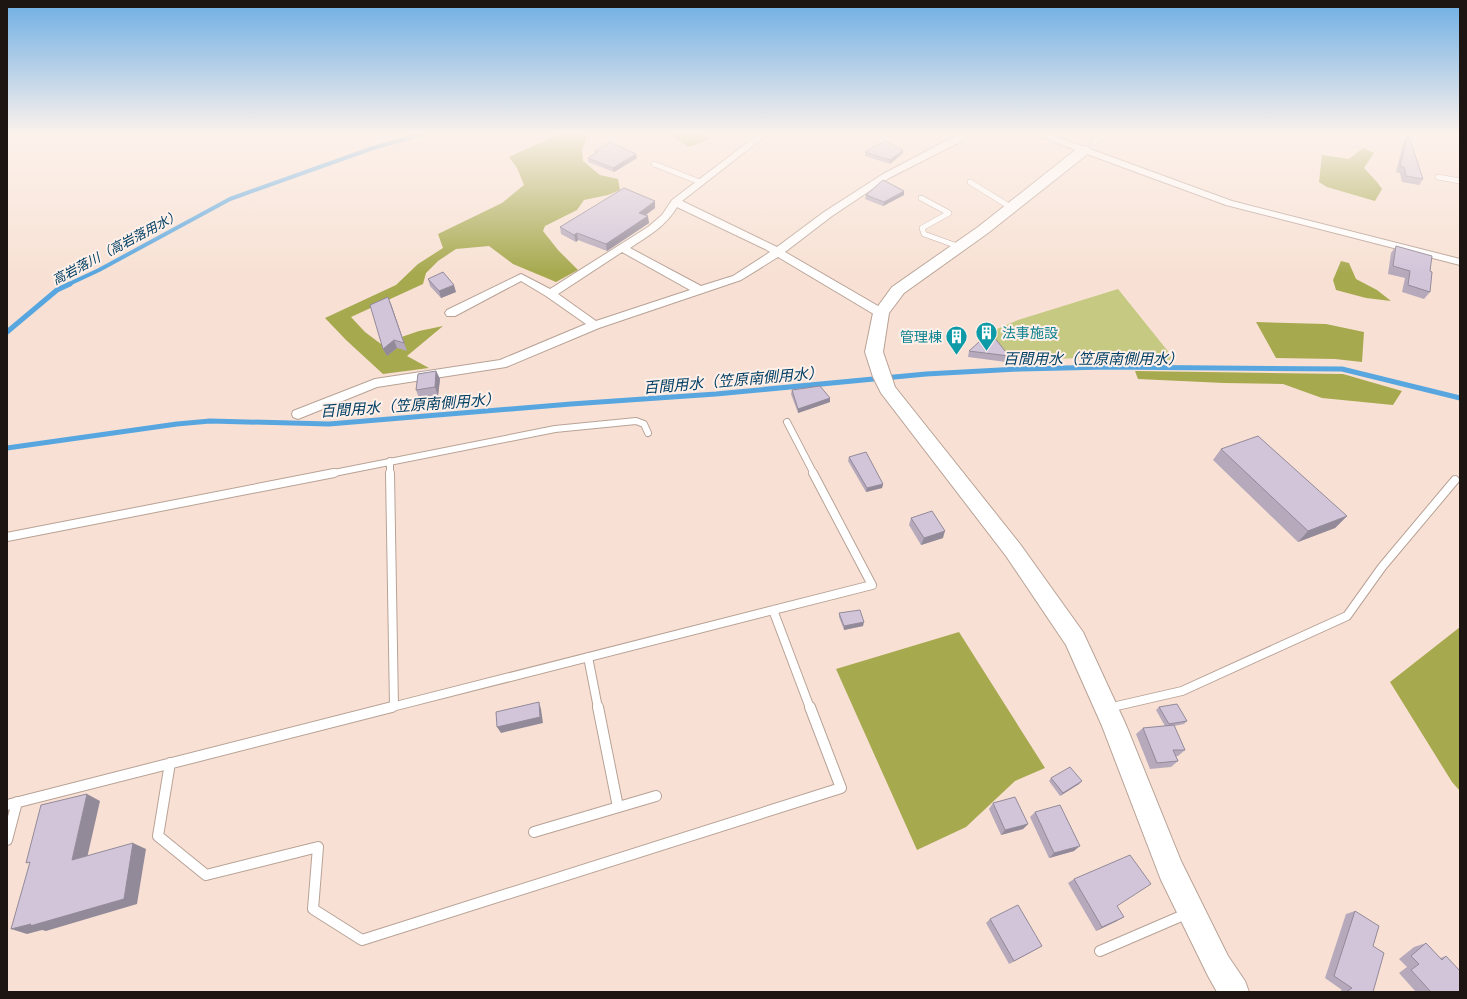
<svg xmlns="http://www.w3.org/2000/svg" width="1467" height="999" font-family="Inter,'Noto Sans JP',sans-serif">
<rect width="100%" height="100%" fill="#f8e1d4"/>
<!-- green -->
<path fill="#c6c982" d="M 1118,289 L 1175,360 L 1088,358 L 1007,360 L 990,332 L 1018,320 Z"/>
<!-- forest -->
<path fill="#a7a94f" d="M 561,133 L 589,133 L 582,150 L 583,161 L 600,175 L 618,179 L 620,190 L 608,195 L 584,200 L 577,210 L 545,226 L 543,231 L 558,250 L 578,270 L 556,282 L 513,264 L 489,246 L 456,249 L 438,261 L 426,273 L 423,284 L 351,317 L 365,332 L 381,344 L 419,331 L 443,326 L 407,356 L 429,368 L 383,374 L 346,340 L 325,318 L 396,285 L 418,264 L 443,248 L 438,234 L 502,203 L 524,185 L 517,168 L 509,157 Z
M 668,133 L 700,133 L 709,139 L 689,147 Z
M 1363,148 L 1374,153 L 1364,168 L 1377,182 L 1382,189 L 1375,201 L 1327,187 L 1319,182 L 1322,155 L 1349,159 Z
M 1341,261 L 1349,263 L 1356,279 L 1377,290 L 1391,301 L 1366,298 L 1336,290 L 1333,280 Z
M 1256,322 L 1326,324 L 1364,332 L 1362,362 L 1335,359 L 1276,358 Z
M 1135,371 L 1343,374 L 1402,391 L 1393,405 L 1322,398 L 1283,384 L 1224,383 L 1138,379 Z
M 1460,627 L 1460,791 L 1452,782 L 1390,682 Z
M 959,632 L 1045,768 L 1015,781 L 966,827 L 917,850 L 836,669 Z"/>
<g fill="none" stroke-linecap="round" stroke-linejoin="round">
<!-- stream-far1 -->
<path stroke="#58a6df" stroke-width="4" d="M 67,285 L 99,270 L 230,199 L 373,148 L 426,133"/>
<!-- stream -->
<path stroke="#58a6df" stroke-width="5" d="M 7,332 L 57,290 L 70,284
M 7,448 L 177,424 L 210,421 L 329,424 L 571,404 L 716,394 L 926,374 L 1020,369 L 1107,367 L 1342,369 L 1460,398"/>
<defs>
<path id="lane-far3" d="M 1094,142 L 1107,133
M 654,164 L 700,182
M 1438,177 L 1460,181
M 970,182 L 1012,208
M 921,198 L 949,213 L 922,228 L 924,234 L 960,247"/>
<path id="lane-far2" d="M 787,422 L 814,474
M 390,461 L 390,474
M 329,474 L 555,429 L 636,421 L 644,424 L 648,433"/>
<path id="lane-far1" d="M 390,473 L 394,706
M 7,537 L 334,473
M 773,610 L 810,708
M 588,657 L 598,708
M 388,708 L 872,585 L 813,473
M 1108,708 L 1182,691 L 1347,616 L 1382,567 L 1455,480"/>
<path id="lane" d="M 598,707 L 618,807
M 1108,708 L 1112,707
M 170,763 L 158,836 L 206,875 L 318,847 L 313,909 L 362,940 L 841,788 L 810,707
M 7,805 L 392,707
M 534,832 L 656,796
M 7,840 L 17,802
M 1100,951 L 1186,914"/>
<path id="street" d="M 760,133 L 769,133 L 682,201 L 777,247 L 824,212 L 883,174 L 961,133 L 971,133 L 958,143 L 889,178 L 832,216 L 785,252 L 885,310 L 887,313 L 885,316 L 877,316 L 778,257 L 741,280 L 599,328 L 506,367 L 377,387 L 303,417 L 298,419 L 293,417 L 292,414 L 293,411 L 375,379 L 500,360 L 586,324 L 546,296 L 521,281 L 455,316 L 447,316 L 445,313 L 447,310 L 521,274 L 550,289 L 648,227 L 662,215 L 672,200 ZM 677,207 L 765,249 L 770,252 L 733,276 L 701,286 L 630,248 C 648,236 666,226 677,207 ZM 622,252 L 690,290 L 596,321 L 558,294 Z
M 1034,133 L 1046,133 L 1232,201 L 1460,259 L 1460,265 L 1226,205 L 1035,135 Z"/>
<path id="secondary" d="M 1084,146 L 1089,147 L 1090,150 L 1089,153 L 988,233 L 904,293 L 889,313 L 883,352 L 895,387 L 1020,544 L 1083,632 L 1126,725 L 1181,861 L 1228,956 L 1245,981 L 1249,992 L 1217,992 L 1208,976 L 1161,880 L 1102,726 L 1066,645 L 1006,556 L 881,393 L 873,377 L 865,352 L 873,313 L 892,287 L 978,227 L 1079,147 Z"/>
</defs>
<!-- lane-far3 casing -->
<use href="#lane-far3" stroke="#b8a296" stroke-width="6"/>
<!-- lane-far2 casing -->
<use href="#lane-far2" stroke="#b8a296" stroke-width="8"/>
<!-- lane-far1 casing -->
<use href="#lane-far1" stroke="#b8a296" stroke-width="10"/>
<!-- lane casing -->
<use href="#lane" stroke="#b8a296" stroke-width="12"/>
<!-- street casing -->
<use href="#street" stroke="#b8a296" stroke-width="2"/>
<!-- secondary casing -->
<use href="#secondary" stroke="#b8a296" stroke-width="2"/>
<!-- lane-far3 -->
<use href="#lane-far3" stroke="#fff" stroke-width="5"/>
<!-- lane-far2 -->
<use href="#lane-far2" stroke="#fff" stroke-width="6"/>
<!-- lane-far1 -->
<use href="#lane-far1" stroke="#fff" stroke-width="8"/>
<!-- lane -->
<use href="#lane" stroke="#fff" stroke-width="10"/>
<!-- street -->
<use href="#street" fill="#fff" fill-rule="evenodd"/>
<!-- secondary -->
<use href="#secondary" fill="#fff" fill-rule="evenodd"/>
</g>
<!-- wall -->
<path fill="#b5a9bb" d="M 1408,134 L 1423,179 L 1419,185 L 1402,182 L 1400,173 L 1396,172 L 1404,140 Z
M 595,151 L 637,158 L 614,172 L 588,162 L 588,158 L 596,153 Z
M 865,152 L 903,153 L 890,164 L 865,156 Z
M 866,195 L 904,195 L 883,206 L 865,199 Z
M 655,201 L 655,208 L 646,215 L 649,223 L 607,251 L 578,240 L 576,242 L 561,234 L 560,227 Z
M 1396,246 L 1430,271 L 1430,292 L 1424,299 L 1402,292 L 1405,278 L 1388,274 L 1391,253 Z
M 428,279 L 456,292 L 441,298 L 430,286 Z
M 391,304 L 407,351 L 397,348 L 387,356 L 383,349 Z
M 969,351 L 1009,356 L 1006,362 L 968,357 Z
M 436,371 L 440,379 L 438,396 L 419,398 L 416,390 Z
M 792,390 L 830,398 L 830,402 L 798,413 L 791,394 Z
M 1221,449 L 1347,516 L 1335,528 L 1298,542 L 1213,460 Z
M 849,457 L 883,484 L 882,488 L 866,492 L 848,461 Z
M 911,518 L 943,538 L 921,545 L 909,525 Z
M 839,613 L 863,626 L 844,630 L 839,617 Z
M 1159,707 L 1187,721 L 1184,724 L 1174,726 L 1185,750 L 1178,756 L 1176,756 L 1178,761 L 1171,767 L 1150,769 L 1136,734 L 1143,728 L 1165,726 L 1156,710 Z
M 1051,778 L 1079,784 L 1060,796 L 1049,781 Z
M 993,803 L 1028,824 L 1023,829 L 1001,835 L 989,809 Z
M 1035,812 L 1074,851 L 1049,858 L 1030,817 Z
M 1074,879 L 1117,906 L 1117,921 L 1096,931 L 1068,883 Z
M 1355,911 L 1373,946 L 1373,992 L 1339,992 L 1342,990 L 1325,978 L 1346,914 Z
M 990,919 L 1042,946 L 1009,964 L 986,923 Z
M 1426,943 L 1440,958 L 1446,956 L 1460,992 L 1416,992 L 1399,973 L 1407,967 L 1399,959 L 1414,947 Z"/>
<!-- shaded-wall -->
<path fill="#938a99" d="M 903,150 L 903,153 L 890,164 L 890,160 Z
M 636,154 L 637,158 L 614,172 L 613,168 Z
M 904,191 L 904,195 L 883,206 L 884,202 Z
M 655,201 L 655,208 L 640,219 L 639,213 Z
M 648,216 L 649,223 L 607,251 L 606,244 Z
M 577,233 L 578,240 L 576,242 L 574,235 Z
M 454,285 L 456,292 L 441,298 L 439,291 Z
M 388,297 L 391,304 L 407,351 L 404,343 Z
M 394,340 L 397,348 L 387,356 L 383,349 Z
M 436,371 L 440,379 L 438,396 L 435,387 Z
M 830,398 L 830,402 L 798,413 L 798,409 Z
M 883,484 L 882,488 L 866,492 L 867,488 Z
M 1347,516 L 1335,528 L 1298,542 L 1308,531 Z
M 945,531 L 943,538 L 921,545 L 924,538 Z
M 864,622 L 863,626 L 844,630 L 844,626 Z
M 539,702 L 541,709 L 543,723 L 501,733 L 497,727 Z
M 1082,781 L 1079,784 L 1060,796 L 1063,793 Z
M 87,794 L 100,801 L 85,867 L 72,860 Z
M 1028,824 L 1023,829 L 1001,835 L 1005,830 Z
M 133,843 L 146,849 L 137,904 L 46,931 L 42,930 L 27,934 L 11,929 Z
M 1080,846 L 1074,851 L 1049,858 L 1054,853 Z
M 1124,917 L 1117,921 L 1096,931 L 1102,927 Z
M 1042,946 L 1037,949 L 1009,964 L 1014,961 Z"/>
<!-- building -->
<path fill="#d2c5da" stroke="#938a99" d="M 1408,134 L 1423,179 L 1406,176 L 1404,167 L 1400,166 Z
M 885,141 L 903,150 L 890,160 L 865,152 Z
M 610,142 L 636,154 L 613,168 L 588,158 L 598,152 L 595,151 Z
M 883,180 L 904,191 L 884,202 L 866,195 Z
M 624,188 L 655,201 L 639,213 L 648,216 L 606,244 L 577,233 L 574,235 L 560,227 Z
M 1396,246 L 1432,256 L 1430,271 L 1432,272 L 1430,292 L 1408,285 L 1410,271 L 1393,266 Z
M 443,272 L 454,285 L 439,291 L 428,279 Z
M 388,297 L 404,343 L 394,340 L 383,349 L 370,305 Z
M 990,332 L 1009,356 L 969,351 Z
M 436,371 L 435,387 L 416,390 L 418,374 Z
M 820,386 L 830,398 L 798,409 L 792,390 Z
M 1258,436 L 1347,516 L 1308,531 L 1221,449 Z
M 866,452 L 883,484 L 867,488 L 849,457 Z
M 932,511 L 945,531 L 924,538 L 911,518 Z
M 860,610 L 864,622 L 844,626 L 839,613 Z
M 539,702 L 540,717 L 497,727 L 496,712 Z
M 1177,704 L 1187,721 L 1169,724 L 1159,707 Z
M 1174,725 L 1185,750 L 1173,750 L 1178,761 L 1157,763 L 1143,728 Z
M 1070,767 L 1082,781 L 1063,793 L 1051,778 Z
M 87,794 L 72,860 L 133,843 L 124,899 L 30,926 L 31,924 L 11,929 L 30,862 L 26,863 L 41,805 Z
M 1015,797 L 1028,824 L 1005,830 L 993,803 Z
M 1060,805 L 1080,846 L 1054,853 L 1035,812 Z
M 1130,855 L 1151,884 L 1117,906 L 1124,917 L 1102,927 L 1074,879 Z
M 1018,905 L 1042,946 L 1014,961 L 990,919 Z
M 1355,911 L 1379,926 L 1373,946 L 1384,953 L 1373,992 L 1346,992 L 1352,988 L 1334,976 Z
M 1426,943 L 1442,960 L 1446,956 L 1460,971 L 1460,992 L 1431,992 L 1411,970 L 1419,964 L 1411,956 Z"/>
<!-- sky -->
<linearGradient id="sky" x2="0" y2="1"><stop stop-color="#6eaee4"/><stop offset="0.49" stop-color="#fcf2ec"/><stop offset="1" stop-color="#fcf2ec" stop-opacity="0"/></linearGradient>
<rect width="1467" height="273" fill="url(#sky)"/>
<!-- icons -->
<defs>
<symbol id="building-pin" viewBox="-11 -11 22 30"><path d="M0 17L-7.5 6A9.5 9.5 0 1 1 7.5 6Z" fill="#0f9aa8" stroke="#fff0e9"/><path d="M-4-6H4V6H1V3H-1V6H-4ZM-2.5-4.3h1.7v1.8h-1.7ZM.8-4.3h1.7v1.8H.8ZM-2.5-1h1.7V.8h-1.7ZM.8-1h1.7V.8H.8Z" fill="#fff"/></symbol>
</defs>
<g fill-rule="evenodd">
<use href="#building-pin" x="974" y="320" width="25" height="34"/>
<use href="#building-pin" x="944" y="324" width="25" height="34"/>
</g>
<g text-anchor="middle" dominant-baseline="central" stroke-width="4" stroke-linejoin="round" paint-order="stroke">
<!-- far-water labels -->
<g font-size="13" font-style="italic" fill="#004065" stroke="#fff0e9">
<text transform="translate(116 247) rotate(-28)">高岩落川（高岩落用水）</text>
</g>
<!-- culture labels -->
<g font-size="14" fill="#0d838f" stroke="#fff0e9" text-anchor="start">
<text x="1002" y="332">法事施設</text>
<text x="942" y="336" text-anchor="end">管理棟</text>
</g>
<!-- water labels -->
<g font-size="15" font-style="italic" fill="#004065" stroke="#fff0e9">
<text x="1093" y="358">百間用水（笠原南側用水）</text>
<text transform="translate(733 380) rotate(-5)">百間用水（笠原南側用水）</text>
<text transform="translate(410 405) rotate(-4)">百間用水（笠原南側用水）</text>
</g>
</g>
<!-- border -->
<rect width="1467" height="999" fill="none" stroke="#1d1511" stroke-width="16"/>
</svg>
